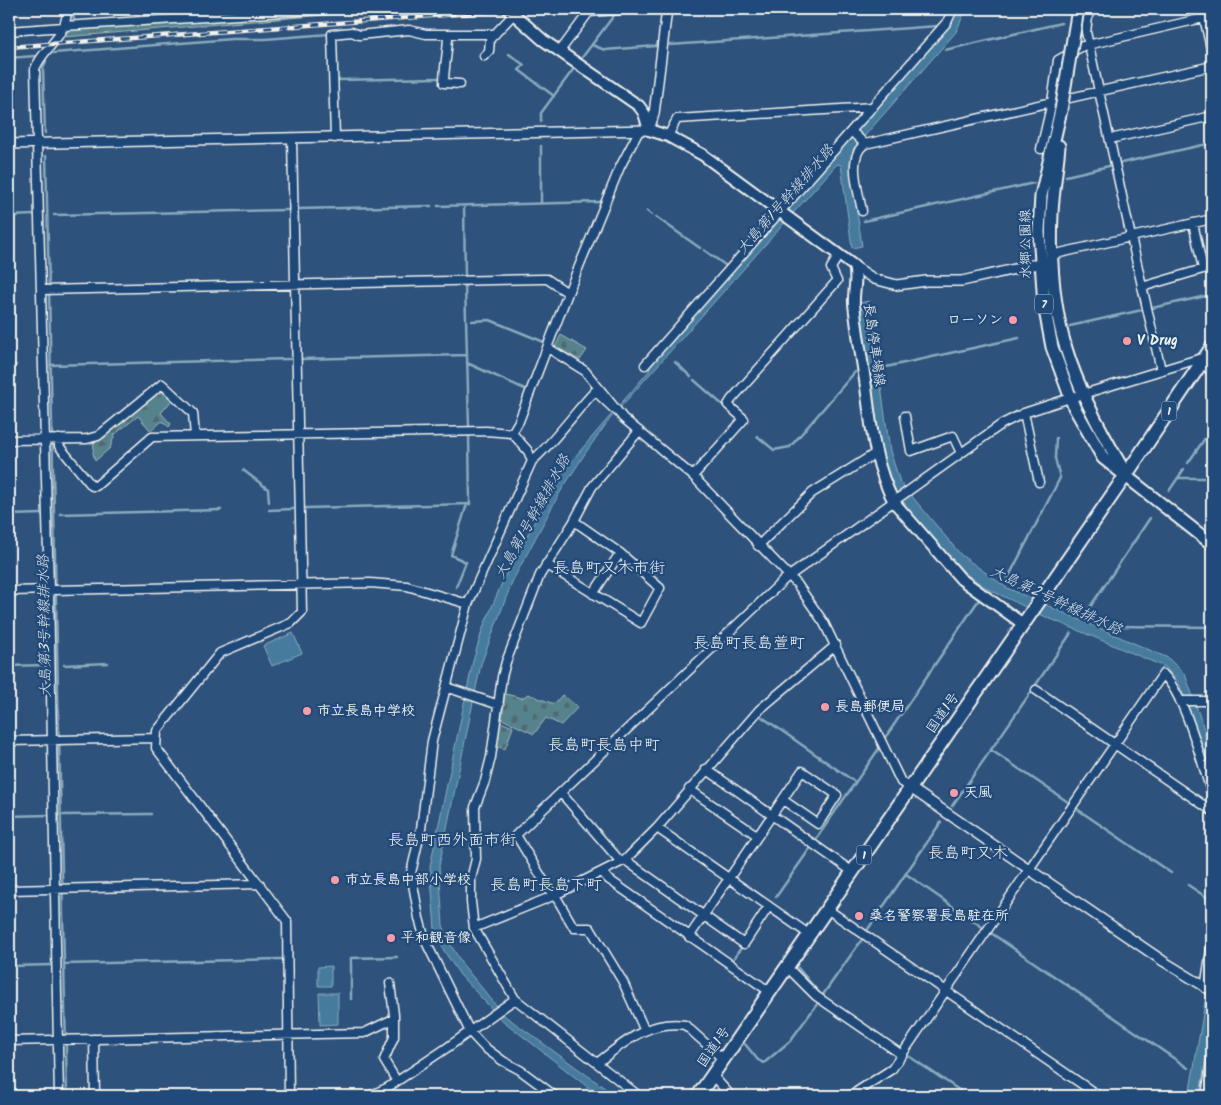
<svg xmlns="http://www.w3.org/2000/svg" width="1221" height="1105" font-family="Kalam,'Klee One',sans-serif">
<defs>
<pattern id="grass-tufts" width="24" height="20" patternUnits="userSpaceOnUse" patternTransform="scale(1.25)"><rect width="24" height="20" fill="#55838c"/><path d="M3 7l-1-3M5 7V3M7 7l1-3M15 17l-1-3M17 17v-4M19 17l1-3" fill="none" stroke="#506b70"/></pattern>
<pattern id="forest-firs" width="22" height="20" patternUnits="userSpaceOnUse" patternTransform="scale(1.25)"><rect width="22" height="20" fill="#55838c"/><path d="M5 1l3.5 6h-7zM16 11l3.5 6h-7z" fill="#506b70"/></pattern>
<pattern id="cemetery-stones" width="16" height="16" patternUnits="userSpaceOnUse" patternTransform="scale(1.25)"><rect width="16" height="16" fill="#55838c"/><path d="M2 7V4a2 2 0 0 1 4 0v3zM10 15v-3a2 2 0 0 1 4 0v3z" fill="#506b70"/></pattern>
</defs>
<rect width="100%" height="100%" fill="#2d527c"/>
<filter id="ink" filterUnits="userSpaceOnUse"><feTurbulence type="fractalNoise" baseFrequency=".02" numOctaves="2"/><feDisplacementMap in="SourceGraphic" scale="10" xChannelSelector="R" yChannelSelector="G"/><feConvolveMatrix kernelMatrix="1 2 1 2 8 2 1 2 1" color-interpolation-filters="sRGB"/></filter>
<g filter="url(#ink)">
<!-- grass -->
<path fill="url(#grass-tufts)" stroke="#a4baba" d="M 349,12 L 349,13 L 65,37 L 69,29 Z"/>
<!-- forest -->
<path fill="url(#forest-firs)" stroke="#a4baba" d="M 160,390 L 172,400 L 161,413 L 171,424 L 169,427 L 162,421 L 151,431 L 138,416 L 115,434 L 110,448 L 95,461 L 93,453 L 94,442 Z"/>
<!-- cemetery -->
<path fill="url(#cemetery-stones)" stroke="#a4baba" d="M 561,335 L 587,350 L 580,360 L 555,347 Z
M 505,694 L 522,698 L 528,694 L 554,704 L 562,695 L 578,707 L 561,725 L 546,718 L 534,734 L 502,719 Z
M 500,722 L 513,727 L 505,749 L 496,746 Z"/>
<!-- water -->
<path fill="#447c9d" stroke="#8aabbb" d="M 956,9 L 966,9 L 956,32 L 854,148 L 850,164 L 862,246 L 852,248 L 841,165 L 837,164 L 609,420 L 586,452 L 559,494 L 512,582 L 481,664 L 439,866 L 443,925 L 449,942 L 463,965 L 505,1016 L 616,1096 L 599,1096 L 502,1020 L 460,975 L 444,951 L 435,929 L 430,866 L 473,661 L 483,628 L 504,578 L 561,473 L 649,371 L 650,366 L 856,131 Z
M 869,301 L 890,451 L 900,482 L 961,555 L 1007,588 L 1168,658 L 1185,674 L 1212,752 L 1212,783 L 1179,683 L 1165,667 L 1046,617 L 988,589 L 966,574 L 914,517 L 891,487 L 888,478 L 881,451 L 860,303 Z
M 293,633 L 302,653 L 272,666 L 263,646 Z
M 331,966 L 331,986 L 318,986 L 318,967 Z
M 1212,973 L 1212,1017 L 1200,1096 L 1189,1096 L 1205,1002 Z
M 319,993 L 338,993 L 338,1024 L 320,1025 Z"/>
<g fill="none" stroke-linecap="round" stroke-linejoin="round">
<!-- stream -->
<path stroke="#8aabbb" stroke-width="2.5" d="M 73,9 L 74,21
M 592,45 L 605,50 L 656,46
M 670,45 L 938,26
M 945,50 L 1061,23
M 53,53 L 232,39 L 265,39 L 329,34
M 509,54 L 524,65 L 519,70 L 554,96
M 9,58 L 35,56
M 581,59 L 615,14
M 338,80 L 439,78
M 541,121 L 541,113 L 575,67
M 45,133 L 43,69 L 46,61
M 541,146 L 541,203
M 46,156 L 67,1096
M 1121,163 L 1212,143
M 1066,176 L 1109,166
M 438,206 L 601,202
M 464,206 L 465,277
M 298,209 L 431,206
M 647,211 L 652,215
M 54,215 L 287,210
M 9,216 L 34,215
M 656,217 L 700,248
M 864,221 L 1034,183
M 704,250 L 725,265
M 465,284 L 469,426
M 1152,308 L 1206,296
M 472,321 L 490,320 L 544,342
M 1070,326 L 1142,310
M 301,359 L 467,355
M 675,362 L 691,377
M 467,363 L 527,390
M 50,365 L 290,359
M 9,366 L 16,365
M 886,367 L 1019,338
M 694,380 L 725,407
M 757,436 L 774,450 L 790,447 L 855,372
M 1188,463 L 1212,428
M 243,470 L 268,489 L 269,502
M 1178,478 L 1212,478
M 1169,491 L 1184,469
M 306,508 L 470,504 L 469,435
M 269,510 L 293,509
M 60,514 L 221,510
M 9,515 L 42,514
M 1006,582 L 1060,478 L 1055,458 L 1056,438
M 456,587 L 466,562 L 451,555 L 467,504
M 1084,616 L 1150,518
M 1108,626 L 1212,627
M 64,665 L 108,663
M 9,666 L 44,665
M 1035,686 L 1071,633
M 762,717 L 855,782
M 885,738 L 978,601
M 991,750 L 1068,802
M 952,806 L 1031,692
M 1077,809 L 1171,873
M 60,815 L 151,814
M 9,816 L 49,815
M 814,842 L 880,747
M 906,874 L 985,929
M 1188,885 L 1212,901
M 776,897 L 811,847
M 866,932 L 941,822
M 991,933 L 1188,1068
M 732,961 L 741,948
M 64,964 L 281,959
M 9,966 L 52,965
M 798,968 L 821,995
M 822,996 L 863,938
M 351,999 L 351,958 L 397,957
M 745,1044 L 758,1060 L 764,1063 L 790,1041 L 818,1003
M 907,1055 L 968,1096
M 228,1096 L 242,1092 L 253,1096"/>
<defs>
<path id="minor" d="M 1202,9 L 1212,53
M 64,26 L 332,9
M 9,31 L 64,27
M 448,35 C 448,52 444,66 444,83 L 460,84
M 560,51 L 589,12 L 632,9
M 484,56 L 489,51 L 490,39 L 513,15
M 851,131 L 865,144
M 668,136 L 677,119 L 873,107
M 335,138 L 332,34 L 352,32 L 359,35 L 409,30 L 426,34 L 495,34
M 1110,139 L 1212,116
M 1041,149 L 1052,102 L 1058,60 L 1083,46 L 1212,16
M 862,211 C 859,192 846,157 865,144 L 1212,66
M 1051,255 L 1131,237 L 1086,32 L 1089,9
M 1142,287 L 1203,269 L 1193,223
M 42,290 L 541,279 L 547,279 L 568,293
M 548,348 L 585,371 L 623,418 L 693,476 L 797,584 L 824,623 L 901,782 L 909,787
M 1202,361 L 1212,373
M 645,365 L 947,22 L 953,9
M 1161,370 L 1131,237 L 1212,219
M 1024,413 L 1039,482
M 905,416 L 911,451 L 953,436 L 961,453
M 639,431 L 592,487 L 573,523 L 540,575 L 506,662 L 502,677 L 491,757 L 485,781 L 475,807 L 476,859 L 471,879 L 471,902 L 474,928 L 515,999 L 639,1096
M 59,439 L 59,446 L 92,486 L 96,486 L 152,437 L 486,431 L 512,433
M 9,440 L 87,439 L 98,436 L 162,384 L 193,413 L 195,436
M 532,461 L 528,451 L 512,433 L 519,421 L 568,293 L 620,167 L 639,131
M 693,476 L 744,419 L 728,405 L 731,400 L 837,281 L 831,268 L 839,255
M 574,521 L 620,553
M 758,546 L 812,493 L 876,453
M 546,564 L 641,623 L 660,588 L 620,553 L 593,594
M 9,591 L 370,583 L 407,586 L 468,604
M 446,687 L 499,705
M 1036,690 L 1212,811
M 1180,701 L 1212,701
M 9,741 L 156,738
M 706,769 L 853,872
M 689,789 L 758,836
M 561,793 L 620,861
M 657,828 L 810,935
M 625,860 L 744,944 L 769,906
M 602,872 L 608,879 L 770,992
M 9,890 L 260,884
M 555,895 L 574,928 L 590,928 L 623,982 L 644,1029
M 553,896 L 516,835 L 785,579 L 1002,424 L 1024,413 L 1070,398 L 1205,357
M 827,909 L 1099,1096
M 474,928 L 553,896 L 625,860 L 657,828 L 759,710 L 836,645
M 689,937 L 802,771 L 837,795 L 818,824 L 783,800
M 787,967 L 816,996 L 902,1055
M 390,983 L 394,1015 L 394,1037 L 384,1060 L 396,1080
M 1205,988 L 1212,943
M 94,1039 L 95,1096
M 9,1041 L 364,1033 L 393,1019
M 597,1063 C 625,1042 648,1020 685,1025 L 724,1060
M 713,1076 L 731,1096
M 59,1096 L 49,590 L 35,69 C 43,47 67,38 67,9
M 289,1096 L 287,921 L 156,748 L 157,731 L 220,653 L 291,623 L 302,612 L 292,139
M 369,1096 L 387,1088 L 448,1047 L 515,999
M 555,1096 L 520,1070 L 503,1061 L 484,1047 L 470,1032 L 425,940 L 419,918 L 411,873 L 421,829 L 432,741 L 468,604 L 532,461 C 556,440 573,414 595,391 L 613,408
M 850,1096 L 892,1069 L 1163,674 C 1186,697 1201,762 1212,794
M 1206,1096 L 1212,1057"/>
<path id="tertiary" d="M 9,144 L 649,130 L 654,114 L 667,9
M 854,266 L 874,279 L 897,285 L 926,281 L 962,281 L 1046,262
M 909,787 L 1163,961 L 1212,991"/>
<path id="secondary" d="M 508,9 L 543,40 L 639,106 L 644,113 L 649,130 L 668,136 L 703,155 L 854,266 C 858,279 853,291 854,304 C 857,332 862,360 866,387 C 871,426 875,467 894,502 L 961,579 L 1023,624"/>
<path id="primary" d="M 1061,110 L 1041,196 L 1039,232 L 1044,305 L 1052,347 L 1074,407 L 1103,458 L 1212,544
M 1059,146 C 1057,169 1053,191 1052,214 C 1047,319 1070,380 1123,469"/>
<path id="trunk" d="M 698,1096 L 1126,475 L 1212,347"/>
</defs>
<!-- minor casing -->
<use href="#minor" stroke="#f4f1e8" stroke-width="11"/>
<!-- tertiary casing -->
<use href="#tertiary" stroke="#f4f1e8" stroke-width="12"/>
<!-- secondary casing -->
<use href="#secondary" stroke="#f4f1e8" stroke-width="14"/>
<!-- primary casing -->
<use href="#primary" stroke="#f4f1e8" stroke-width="15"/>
<!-- trunk casing -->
<use href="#trunk" stroke="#f4f1e8" stroke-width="16"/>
<!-- minor -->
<use href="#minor" stroke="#1f4a7a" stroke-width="8"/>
<!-- tertiary -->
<use href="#tertiary" stroke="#1f4a7a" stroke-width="9"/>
<!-- secondary -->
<use href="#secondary" stroke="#1f4a7a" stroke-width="10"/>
<!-- primary -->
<use href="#primary" stroke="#1f4a7a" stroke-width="11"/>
<!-- trunk -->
<use href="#trunk" stroke="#1f4a7a" stroke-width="12"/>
<defs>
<path id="rail" d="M 9,47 L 527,9"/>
</defs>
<!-- rail casing -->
<use href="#rail" stroke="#f4f1e8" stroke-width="4.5"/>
<!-- rail -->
<use href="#rail" stroke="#1f4a7a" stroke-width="2.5" stroke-dasharray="8" stroke-linecap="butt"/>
<defs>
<path id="primary-bridge" d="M 1061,110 L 1078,9"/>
</defs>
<!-- primary-bridge casing -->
<use href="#primary-bridge" stroke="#f4f1e8" stroke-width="15" stroke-linecap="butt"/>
<!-- primary-bridge -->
<use href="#primary-bridge" stroke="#1f4a7a" stroke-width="11"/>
</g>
</g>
<!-- markers -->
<g fill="#ff9aa2" stroke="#1f4a7a" stroke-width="2">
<circle cx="1013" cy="320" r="5"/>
<circle cx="1127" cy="341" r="5"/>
<circle cx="825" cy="707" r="5"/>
<circle cx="307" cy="711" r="5"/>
<circle cx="954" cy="793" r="5"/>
<circle cx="335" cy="880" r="5"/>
<circle cx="859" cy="916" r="5"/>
<circle cx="391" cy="938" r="5"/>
</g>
<g text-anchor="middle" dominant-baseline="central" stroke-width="4.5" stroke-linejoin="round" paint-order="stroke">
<!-- shield labels -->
<g fill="#1f4a7a" stroke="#b4bfc7" stroke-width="1">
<rect x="1035" y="294.5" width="18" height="19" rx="4"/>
<rect x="1161.5" y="401.5" width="15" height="19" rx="4"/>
<rect x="856.5" y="845.5" width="15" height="19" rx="4"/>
</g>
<g font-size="12" font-weight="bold" fill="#f4f1e8">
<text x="1044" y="304">7</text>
<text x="1169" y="411">1</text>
<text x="864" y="855">1</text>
</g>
<!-- street labels -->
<g font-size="14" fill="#f4f1e8" stroke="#1f4a7a">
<text transform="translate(1026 244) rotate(-91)">水郷公園線</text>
<text transform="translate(874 345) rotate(82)">長島停車場線</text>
<text transform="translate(943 713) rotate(-55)">国道1号</text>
<text transform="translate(714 1047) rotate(-55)">国道1号</text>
</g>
<!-- poi labels -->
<g font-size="14" font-weight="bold" fill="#f4f1e8" stroke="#1f4a7a" text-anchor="start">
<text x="1003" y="320" text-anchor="end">ローソン</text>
<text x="1137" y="341">V Drug</text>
<text x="835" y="707">長島郵便局</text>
<text x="317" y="711">市立長島中学校</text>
<text x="964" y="793">天風</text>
<text x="345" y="880">市立長島中部小学校</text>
<text x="869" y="916">桑名警察署長島駐在所</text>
<text x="401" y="938">平和観音像</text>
</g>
<!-- water labels -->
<g font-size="15" font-style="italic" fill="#dadfdd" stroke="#1f4a7a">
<text transform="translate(786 200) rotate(-49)">大島第1号幹線排水路</text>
<text transform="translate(533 517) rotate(-61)">大島第1号幹線排水路</text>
<text transform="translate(1056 601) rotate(25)">大島第2号幹線排水路</text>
<text transform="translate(45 626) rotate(-91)">大島第3号幹線排水路</text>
</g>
<!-- quarter labels -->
<g font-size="16" fill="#f4f1e8" stroke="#1f4a7a">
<text x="609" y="568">長島町又木市街</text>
<text x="749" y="643">長島町長島萱町</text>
<text x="604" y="745">長島町長島中町</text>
<text x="452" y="840">長島町西外面市街</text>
<text x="968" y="853">長島町又木</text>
<text x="546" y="885">長島町長島下町</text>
</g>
</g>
<!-- margin -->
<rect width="1221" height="1105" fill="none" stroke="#1f4a7a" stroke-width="30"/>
<rect x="15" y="15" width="1191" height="1075" fill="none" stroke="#f4f1e8" stroke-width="2" filter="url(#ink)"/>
</svg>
